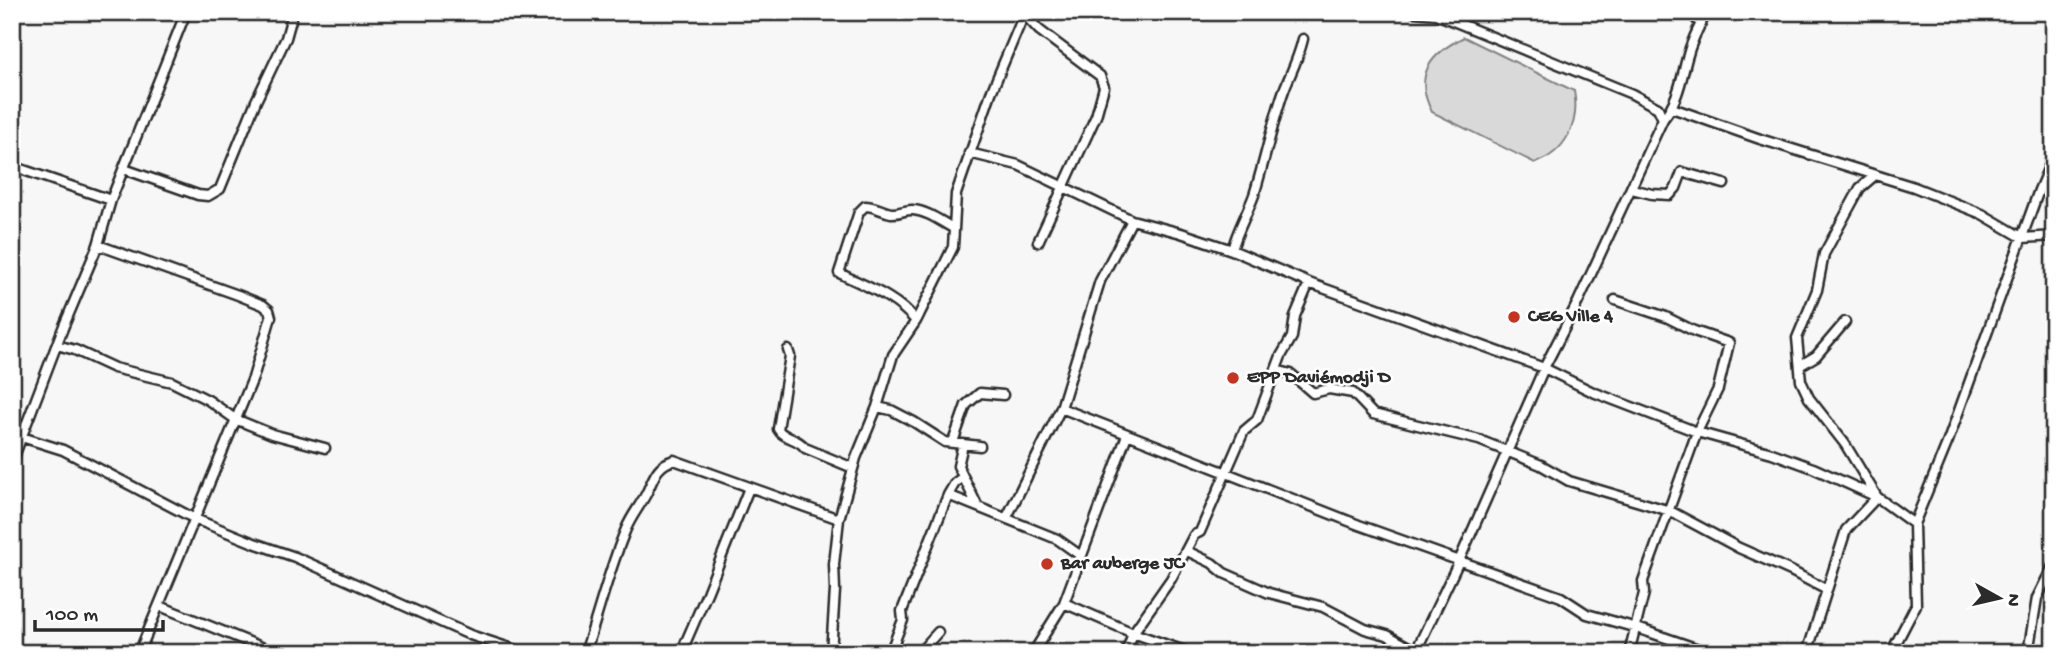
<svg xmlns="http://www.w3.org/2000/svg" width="2066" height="665" font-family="'Gochi Hand',sans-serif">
<rect width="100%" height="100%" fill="#f7f7f7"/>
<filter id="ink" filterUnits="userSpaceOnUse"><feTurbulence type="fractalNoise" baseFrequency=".0143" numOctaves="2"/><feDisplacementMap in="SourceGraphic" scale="14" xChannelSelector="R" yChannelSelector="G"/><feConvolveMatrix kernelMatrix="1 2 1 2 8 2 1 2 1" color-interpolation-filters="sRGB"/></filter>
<g filter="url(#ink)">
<!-- green -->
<path fill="#d9d9d9" stroke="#828282" stroke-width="2" d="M 1464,37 L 1574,91 C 1580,123 1566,152 1535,163 L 1432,112 C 1413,75 1430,54 1464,37 Z"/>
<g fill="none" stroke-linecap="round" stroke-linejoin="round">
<defs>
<path id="minor" d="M 1414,12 L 1436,14 L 1632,94 L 1658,108 L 1663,119
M 1690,12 L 1701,24
M 1025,15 L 1039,30 L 1100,76 L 1104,87 L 1096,116 L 1038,242
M 1672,108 L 1760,139 L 1914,187 L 1982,214 L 2023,238 L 2054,236
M 969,153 L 1018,165 L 1132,220 L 1181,233 L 1232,250 L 1309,283 L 1544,368 L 1593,392 L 1697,432 L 1772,453 L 1813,468 L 1877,497 L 1914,524 L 1916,605 L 1891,653
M 12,166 L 111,200
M 124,169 L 198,195 L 208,196 L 220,189 L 256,101 L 286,38 L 291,20
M 1874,176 L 1860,188 L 1824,254 L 1817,290 L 1797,338 L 1801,381 L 1809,398 L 1845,444 L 1877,497
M 1632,189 L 1652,194 L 1670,195 L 1676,188 L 1682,172 L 1724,184
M 98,245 L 238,295 L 263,305 L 269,310 L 271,317 L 253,378 L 139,653
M 1232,250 C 1237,231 1247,214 1254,195 C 1265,160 1272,124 1284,90 C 1291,72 1298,60 1303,39
M 1615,300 L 1666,317 L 1694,331 L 1729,343 L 1718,389 L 1697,432 L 1643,581 L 1644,593 L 1629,653
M 916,321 C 895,296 867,287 839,273 L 859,212 L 865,206 C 875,206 881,211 891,213 C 899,214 906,209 913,210 C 927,211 940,221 953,228
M 57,345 L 75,350 L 114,368 L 172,382 L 208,400 L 235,419 L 272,434 L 325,448
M 788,350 L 790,356 L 778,429 C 783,439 799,438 805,448 L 853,468
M 1801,365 L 1816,356 L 1845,322
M 1276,370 L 1291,374 L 1313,393 L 1329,389 L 1353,393 L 1373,414 L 1479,440 L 1541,465 L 1569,481 L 1670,511 L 1739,548 L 1791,571 L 1827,590
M 877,407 L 891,410 L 914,422 L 945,442 L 980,446
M 1061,408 L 1359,525 L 1561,597 L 1587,614 L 1637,628 L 1710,653
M 12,434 L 63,450 L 195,519 L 254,543 L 295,557 L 470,635 L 525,653
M 953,442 L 966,405 L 980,393 L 1003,395
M 963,444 L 958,466 L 977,505
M 12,462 L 63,328 L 98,245 L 111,200 L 186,12
M 948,495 L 1057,539 L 1081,556
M 1007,517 L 1061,408 L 1100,281 L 1132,220
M 1914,524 L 1948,441 L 2039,190 L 2054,155
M 1187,551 L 1212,563 L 1224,573 L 1269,593 L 1323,607 L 1365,629 L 1387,635 L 1416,651
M 1064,603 L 1133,633 L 1190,653
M 160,606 L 276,653
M 585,653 C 599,612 609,569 626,529 C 631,517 639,507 645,496 C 654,480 654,466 674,460 L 839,519
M 681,653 L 707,593 L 749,488
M 831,653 L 835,590 L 834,564 L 839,519 L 856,458 L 877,407 L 893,355 L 916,321 L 953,247 L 956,194 L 991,93 L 1025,12
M 890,653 L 903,620 L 902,611 L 948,495 L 955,483 L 963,477
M 919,653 L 938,632
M 1033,653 L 1064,603 L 1127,435
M 1126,653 L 1133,633 L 1171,579 L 1194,535 L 1200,532 L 1244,431 L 1257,420 L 1281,356 L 1292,337 L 1295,316 L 1309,283
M 1415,653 L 1459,561 L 1544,368 L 1578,302 L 1663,119 C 1678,101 1681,80 1687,58 C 1691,42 1699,26 1707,12
M 1807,653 L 1846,530 L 1877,497
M 2028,653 L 2037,598 L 2054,564"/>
</defs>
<!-- minor casing -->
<use href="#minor" stroke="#2b2b2b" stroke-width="13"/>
<!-- minor -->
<use href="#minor" stroke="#fff" stroke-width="8"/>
</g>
</g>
<!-- markers -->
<g fill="#c8321e" stroke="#fff" stroke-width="2.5">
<circle cx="1514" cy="317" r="7"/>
<circle cx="1233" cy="378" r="7"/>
<circle cx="1047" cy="564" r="7"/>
</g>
<g text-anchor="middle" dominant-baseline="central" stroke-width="5" stroke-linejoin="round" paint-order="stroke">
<!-- poi labels -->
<g font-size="19" font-weight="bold" fill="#2b2b2b" stroke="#fff" text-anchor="start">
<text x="1528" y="317">CEG Ville 4</text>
<text x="1247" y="378">EPP Daviémodji D</text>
<text x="1061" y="564">Bar auberge JC</text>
</g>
</g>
<!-- margin -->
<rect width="2066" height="665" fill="none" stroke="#fff" stroke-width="42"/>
<rect x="21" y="21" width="2024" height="623" fill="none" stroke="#2b2b2b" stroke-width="2.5" filter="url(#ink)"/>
<!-- north arrow -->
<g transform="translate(1999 598) rotate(98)" stroke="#ffffff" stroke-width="5" paint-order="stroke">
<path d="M0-5L12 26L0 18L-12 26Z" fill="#2b2b2b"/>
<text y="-10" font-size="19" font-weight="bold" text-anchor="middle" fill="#2b2b2b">N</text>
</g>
<!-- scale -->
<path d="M35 620v10h128v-10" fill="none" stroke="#2b2b2b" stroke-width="3.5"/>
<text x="46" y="620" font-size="21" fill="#2b2b2b" stroke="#ffffff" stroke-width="5" paint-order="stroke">100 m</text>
</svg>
